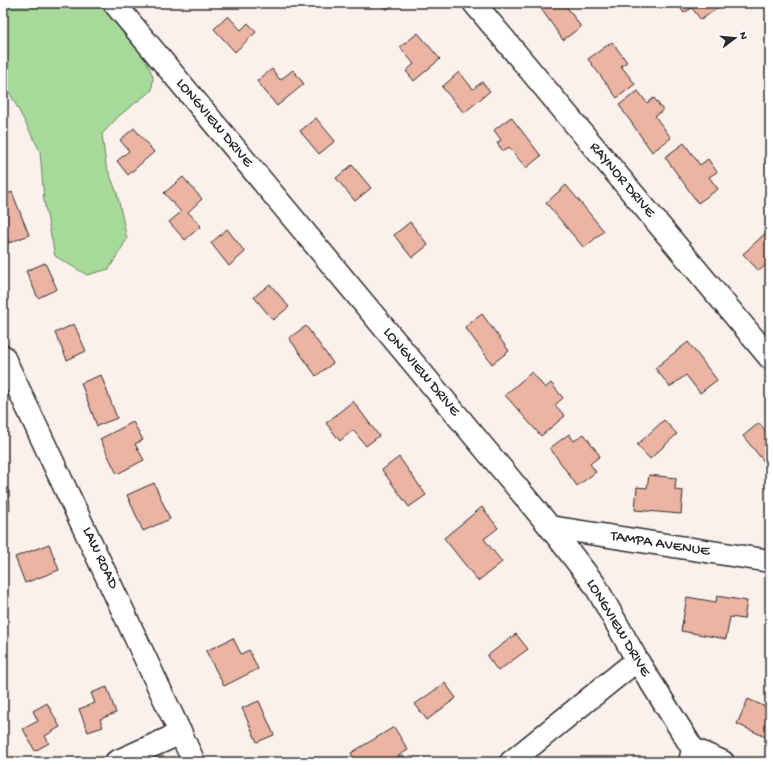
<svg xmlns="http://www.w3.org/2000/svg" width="773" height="765" font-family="'Gochi Hand',sans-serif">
<rect width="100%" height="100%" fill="#fbf0ec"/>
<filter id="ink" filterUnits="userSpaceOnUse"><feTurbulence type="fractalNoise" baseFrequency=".025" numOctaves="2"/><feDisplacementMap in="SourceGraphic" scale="8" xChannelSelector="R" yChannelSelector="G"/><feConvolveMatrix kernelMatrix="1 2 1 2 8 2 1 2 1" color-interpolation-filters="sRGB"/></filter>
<g filter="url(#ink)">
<!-- green -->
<path fill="#a7d99a" stroke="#698262" d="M 3,3 L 102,3 L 141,50 L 153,76 L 152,90 L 120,115 L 102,134 L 106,165 L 117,193 L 127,239 L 109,269 L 87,275 L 55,256 L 44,201 L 40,151 L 3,80 Z"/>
<!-- building -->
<path fill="#ebb3a2" stroke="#2b2b2b" d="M 380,3 L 394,3 L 386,10 Z
M 537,3 L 564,3 L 581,27 L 563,40 Z
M 677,3 L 718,3 L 720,6 L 701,20 L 692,8 L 684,13 Z
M 228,16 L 241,30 L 248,23 L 256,32 L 235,52 L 214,29 Z
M 418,33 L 440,59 L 414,81 L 406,71 L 414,64 L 400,47 Z
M 612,42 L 627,62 L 621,66 L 635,84 L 617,98 L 588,59 Z
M 272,69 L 280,80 L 293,70 L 304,84 L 277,106 L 257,81 Z
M 459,72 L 473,89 L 482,82 L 490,91 L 464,113 L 442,87 Z
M 638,91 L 647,103 L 654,98 L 663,110 L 655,116 L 671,138 L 652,152 L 619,105 Z
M 511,117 L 541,156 L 526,168 L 509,147 L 503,151 L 497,143 L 501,140 L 494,130 Z
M 316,118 L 335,141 L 319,154 L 300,131 Z
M 134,128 L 154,152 L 128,175 L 117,161 L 129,151 L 120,140 Z
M 684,143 L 700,165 L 708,159 L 717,172 L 709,177 L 718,189 L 698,203 L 665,157 Z
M 352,165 L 371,188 L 355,201 L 336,178 Z
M 183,177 L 202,199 L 188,212 L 201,226 L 185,240 L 169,222 L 181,212 L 164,193 Z
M 566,185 L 604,231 L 584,248 L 546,203 Z
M 12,192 L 29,235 L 9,243 L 3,227 L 3,196 Z
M 410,222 L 428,245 L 412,258 L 394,235 Z
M 227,229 L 245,252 L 229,266 L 211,243 Z
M 770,229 L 770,261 L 759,271 L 743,254 Z
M 45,263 L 57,289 L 38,298 L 26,271 Z
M 270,284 L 289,307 L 273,320 L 254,297 Z
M 482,314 L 509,351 L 492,364 L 465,327 Z
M 74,324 L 86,351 L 67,360 L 55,333 Z
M 306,326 L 333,363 L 316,376 L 289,338 Z
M 688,342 L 717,380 L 700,393 L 686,375 L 670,387 L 655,368 Z
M 532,372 L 545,388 L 551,383 L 563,398 L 555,405 L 565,416 L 541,436 L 505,395 Z
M 101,375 L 117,418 L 97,426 L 81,383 Z
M 353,401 L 379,436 L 366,446 L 353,430 L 340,441 L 326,423 Z
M 664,420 L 677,434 L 650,459 L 637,445 Z
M 133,422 L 143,440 L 135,444 L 144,460 L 117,474 L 100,439 Z
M 759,423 L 770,436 L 770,469 L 743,436 Z
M 569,434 L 574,441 L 584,434 L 600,456 L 590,464 L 596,472 L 577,486 L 550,448 Z
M 399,457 L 426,495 L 409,507 L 382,470 Z
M 649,475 L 676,478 L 675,490 L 683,491 L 681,514 L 635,510 L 637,487 L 647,488 Z
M 154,483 L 170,519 L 143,531 L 127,495 Z
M 3,491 L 9,491 L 10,510 L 3,510 Z
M 482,507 L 498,528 L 484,539 L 502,562 L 478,581 L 444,538 Z
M 49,544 L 59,570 L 25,583 L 15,557 Z
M 717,596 L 747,601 L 744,619 L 730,617 L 726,639 L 681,631 L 687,597 L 716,602 Z
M 516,634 L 528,649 L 498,671 L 487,656 Z
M 233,638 L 241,654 L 249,650 L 258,669 L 224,686 L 206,651 Z
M 445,683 L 456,698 L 427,720 L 415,704 Z
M 107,687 L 116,713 L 100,719 L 103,727 L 88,732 L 79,709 L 95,703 L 91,693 Z
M 748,699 L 770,709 L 770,739 L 737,724 Z
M 259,701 L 274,735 L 257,742 L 242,708 Z
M 47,703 L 60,727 L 45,736 L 49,743 L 35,751 L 23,729 L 38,721 L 33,711 Z
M 394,727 L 408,750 L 389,762 L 356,762 L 351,753 Z
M 3,742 L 8,750 L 3,753 Z"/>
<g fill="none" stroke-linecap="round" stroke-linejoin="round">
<defs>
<path id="minor" d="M 114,3 L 550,527 L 595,585 L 637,660 L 693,749 L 690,762
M 474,3 L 770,358
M 3,356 L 194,762
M 550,527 L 770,561
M 693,749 L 723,762
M 116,762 L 181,733
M 511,762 L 637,660"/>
</defs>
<!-- minor casing -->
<use href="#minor" stroke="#2b2b2b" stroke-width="25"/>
<!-- minor -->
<use href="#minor" stroke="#fff" stroke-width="22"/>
</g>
</g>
<g text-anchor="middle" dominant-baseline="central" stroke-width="3.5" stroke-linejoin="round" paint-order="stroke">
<!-- street labels -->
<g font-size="15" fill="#2b2b2b" stroke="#fff">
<text transform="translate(214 123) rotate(50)">LONGVIEW DRIVE</text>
<text transform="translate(622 180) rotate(50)">RAYNOR DRIVE</text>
<text transform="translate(421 372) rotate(50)">LONGVIEW DRIVE</text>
<text transform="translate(660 544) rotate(9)">TAMPA AVENUE</text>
<text transform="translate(100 558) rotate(65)">LAW ROAD</text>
<text transform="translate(618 628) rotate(59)">LONGVIEW DRIVE</text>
</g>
</g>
<!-- margin -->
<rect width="773" height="765" fill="none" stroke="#fff" stroke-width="16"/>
<rect x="8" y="8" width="757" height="749" fill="none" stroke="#2b2b2b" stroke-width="1.5" filter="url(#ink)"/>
<!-- north arrow -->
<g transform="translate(735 38) rotate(74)" stroke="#ffffff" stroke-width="3" paint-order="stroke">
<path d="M0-3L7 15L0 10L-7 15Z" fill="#2b2b2b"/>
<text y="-6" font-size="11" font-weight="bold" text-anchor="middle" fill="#2b2b2b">N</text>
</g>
</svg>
